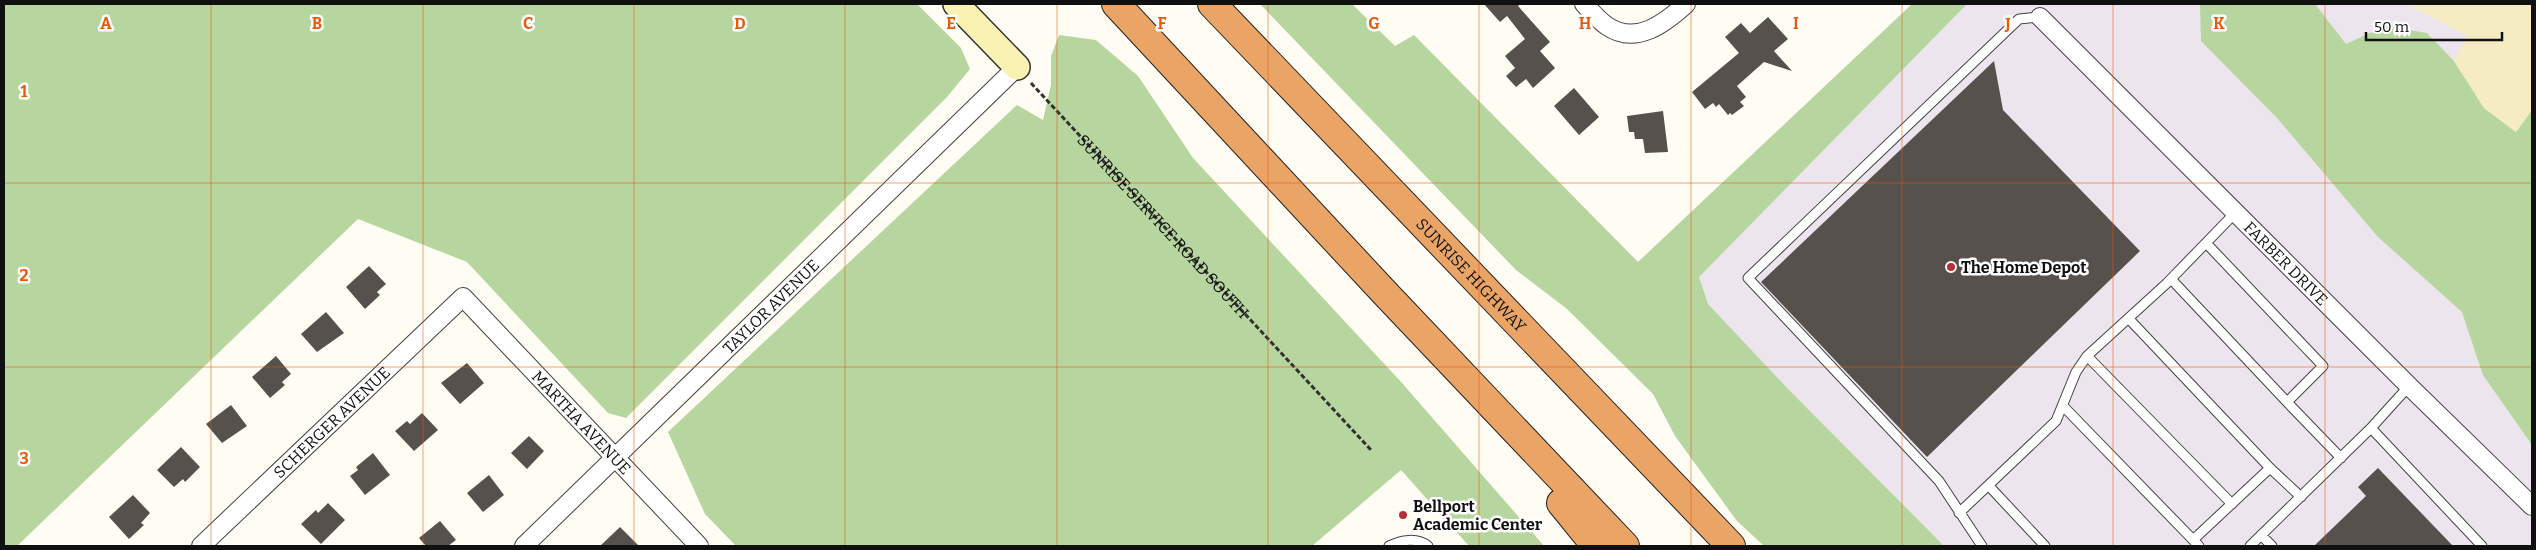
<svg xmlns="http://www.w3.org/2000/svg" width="2536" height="550" font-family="Bitter,serif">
<rect width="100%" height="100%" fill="#fefcf3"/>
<!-- industrial -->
<path fill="#ece5ed" d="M 1952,4 L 2532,4 L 2532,546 L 1917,546 L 1673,286 Z"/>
<!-- forest -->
<path fill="#b7d69f" d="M 4,4 L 917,4 L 961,48 L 970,69 L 947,97 L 626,418 L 608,413 L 467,262 L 358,219 L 17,546 L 4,546 Z
M 1260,4 L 1352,4 L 1395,46 L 1414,35 L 1638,262 L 1912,4 L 1967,4 L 1699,277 L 1708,304 L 1789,390 L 1944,546 L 1764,546 L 1737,521 L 1675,436 L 1653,394 L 1567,309 L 1516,270 Z
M 2200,4 L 2315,4 L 2346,44 L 2385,26 L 2427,33 L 2454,61 L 2484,108 L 2516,132 L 2532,110 L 2532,445 L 2483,375 L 2462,312 L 2378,237 L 2277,118 L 2201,41 Z
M 1059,35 L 1096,40 L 1138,76 L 1193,158 L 1402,383 L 1544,546 L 1469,546 L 1401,470 L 1312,546 L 736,546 L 705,514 L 668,432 L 1017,105 L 1043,120 L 1051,85 L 1051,56 Z"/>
<!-- sand -->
<path fill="#f6ecc3" d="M 2400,4 L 2532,4 L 2532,110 L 2516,132 L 2484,108 L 2454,61 L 2467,36 L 2411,6 Z"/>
<!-- building -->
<path fill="#57514d" d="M 1484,4 L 1520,4 L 1518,6 L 1550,42 L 1540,51 L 1555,68 L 1533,88 L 1526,79 L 1516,87 L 1506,76 L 1515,68 L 1505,56 L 1525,39 L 1507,16 L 1500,22 Z
M 1768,17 L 1788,39 L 1774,51 L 1792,71 L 1764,62 L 1737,86 L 1746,97 L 1740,102 L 1744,106 L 1732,115 L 1730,113 L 1728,115 L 1719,104 L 1716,107 L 1713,103 L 1705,109 L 1692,92 L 1739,53 L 1725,37 L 1741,23 L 1750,33 Z
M 1994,61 L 2003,110 L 2140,251 L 1927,457 L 1761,282 Z
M 1574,88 L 1599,117 L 1579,135 L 1554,106 Z
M 1663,111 L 1668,152 L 1645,153 L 1643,139 L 1635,139 L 1634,132 L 1629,132 L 1627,116 Z
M 369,266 L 386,284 L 377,292 L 380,295 L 365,309 L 346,287 Z
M 326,312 L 344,333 L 317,352 L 301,334 Z
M 276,356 L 291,374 L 282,382 L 285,385 L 270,398 L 252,377 Z
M 467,363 L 484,383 L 460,404 L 441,383 Z
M 231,405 L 247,426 L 222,443 L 206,424 Z
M 422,413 L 438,430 L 414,451 L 395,431 L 407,421 L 410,424 Z
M 529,436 L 544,451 L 527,469 L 511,453 Z
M 181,447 L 200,467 L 185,482 L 183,479 L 174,487 L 157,470 Z
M 373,453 L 390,475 L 365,495 L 350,476 L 358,470 L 356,467 Z
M 2378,468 L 2453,546 L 2314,546 L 2366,496 L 2358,487 Z
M 489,475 L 504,495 L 483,512 L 467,493 Z
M 133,495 L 150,513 L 141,523 L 144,525 L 129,539 L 109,517 Z
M 328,503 L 345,520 L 321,544 L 301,524 L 316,510 L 318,513 Z
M 440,521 L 456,540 L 448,546 L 426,546 L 419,538 Z
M 620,527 L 639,546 L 600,546 Z"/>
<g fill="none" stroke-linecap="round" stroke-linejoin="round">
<defs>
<path id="lane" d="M 2206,243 L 2323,366 L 2287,402 L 2341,458
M 2171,279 L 2287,402
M 2129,319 L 2270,468 L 2301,497
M 2087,356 L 2232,504
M 2409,386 L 2371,428 L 2482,546
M 2064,407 L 2199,546
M 1989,486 L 2045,546
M 1959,513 L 2056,421 L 2076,372 L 2087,356 L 2167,283 L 2236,212
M 2261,535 L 2272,546
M 2193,540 L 2270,468
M 1389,546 C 1401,540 1417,537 1428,546
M 1982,546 L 1939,481 L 1748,278 L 2019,19 L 2040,17
M 2250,546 L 2371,428"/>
<g id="street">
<path d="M 1584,4 C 1591,11 1598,20 1607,26 C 1636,46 1665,23 1686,4"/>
<path id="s2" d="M 2040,17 L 2409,386 L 2532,506"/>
<path id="s3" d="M 201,546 L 463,297 L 699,546"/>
<path id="s4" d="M 524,546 L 1017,67"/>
</g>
<path id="secondary" d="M 956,4 L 1017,67"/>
<g id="highway">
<path d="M 1116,4 L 1383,291 L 1625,546"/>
<path id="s5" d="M 1212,4 L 1731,546"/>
<path d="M 1561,503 L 1596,546"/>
</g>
</defs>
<!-- lane casing -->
<use href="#lane" stroke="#434343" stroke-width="11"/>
<!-- street casing -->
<use href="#street" stroke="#434343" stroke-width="20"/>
<!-- secondary casing -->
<use href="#secondary" stroke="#323232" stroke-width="28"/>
<!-- highway casing -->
<use href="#highway" stroke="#212121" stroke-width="30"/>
<!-- path -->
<path stroke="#323232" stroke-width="3" stroke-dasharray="5 2.5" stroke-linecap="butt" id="s1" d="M 1031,83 L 1371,450"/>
<!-- lane -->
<use href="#lane" stroke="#fff" stroke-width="9"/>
<!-- street -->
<use href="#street" stroke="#fff" stroke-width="18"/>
<!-- secondary -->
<use href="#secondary" stroke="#f9f2b3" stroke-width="25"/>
<!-- highway -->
<use href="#highway" stroke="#e9a466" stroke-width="28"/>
</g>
<!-- grid -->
<path fill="none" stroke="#e8590c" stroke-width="1" stroke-opacity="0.55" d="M 211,4 L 211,546M 423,4 L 423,546M 634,4 L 634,546M 845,4 L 845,546M 1057,4 L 1057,546M 1268,4 L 1268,546M 1479,4 L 1479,546M 1691,4 L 1691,546M 1902,4 L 1902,546M 2113,4 L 2113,546M 2325,4 L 2325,546M 4,183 L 2532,183M 4,367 L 2532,367"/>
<!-- markers -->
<g fill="#b63136" stroke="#fff" stroke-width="2">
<circle cx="1951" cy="267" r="5"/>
<circle cx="1403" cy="515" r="5"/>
</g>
<g text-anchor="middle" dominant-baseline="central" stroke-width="5" stroke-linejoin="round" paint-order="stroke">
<!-- street labels -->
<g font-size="16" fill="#101010" stroke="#fff">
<text stroke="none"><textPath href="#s1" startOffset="195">SUNRISE SERVICE ROAD SOUTH</textPath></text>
<text stroke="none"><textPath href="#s2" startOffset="348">FARBER DRIVE</textPath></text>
<text stroke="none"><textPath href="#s5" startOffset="375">SUNRISE HIGHWAY</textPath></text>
<text stroke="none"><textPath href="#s4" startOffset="344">TAYLOR AVENUE</textPath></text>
<text stroke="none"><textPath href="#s3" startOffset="180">SCHERGER AVENUE</textPath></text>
<text stroke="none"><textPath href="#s3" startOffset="534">MARTHA AVENUE</textPath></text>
</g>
<!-- poi labels -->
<g font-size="16" font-weight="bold" fill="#101010" stroke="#fff" text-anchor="start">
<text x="1961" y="267">The Home Depot</text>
<text x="1413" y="506">Bellport<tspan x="1413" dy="18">Academic Center</tspan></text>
</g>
</g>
<g font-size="16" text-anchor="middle" font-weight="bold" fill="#e8590c" stroke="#fff" stroke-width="5" stroke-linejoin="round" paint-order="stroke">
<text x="106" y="29">A</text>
<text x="317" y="29">B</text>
<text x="528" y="29">C</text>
<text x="740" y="29">D</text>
<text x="951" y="29">E</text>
<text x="1162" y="29">F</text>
<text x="1374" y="29">G</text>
<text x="1585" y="29">H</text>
<text x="1796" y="29">I</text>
<text x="2008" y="29">J</text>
<text x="2219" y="29">K</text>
<text x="24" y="97">1</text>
<text x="24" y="281">2</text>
<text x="24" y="464">3</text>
</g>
<!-- border -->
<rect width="2536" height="550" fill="none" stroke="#101010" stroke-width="10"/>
<!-- scale -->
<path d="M2366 32v8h136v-8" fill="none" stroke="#101010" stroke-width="2.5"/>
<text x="2374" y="32" font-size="15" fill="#101010" stroke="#ffffff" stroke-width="4" paint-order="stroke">50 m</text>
</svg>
